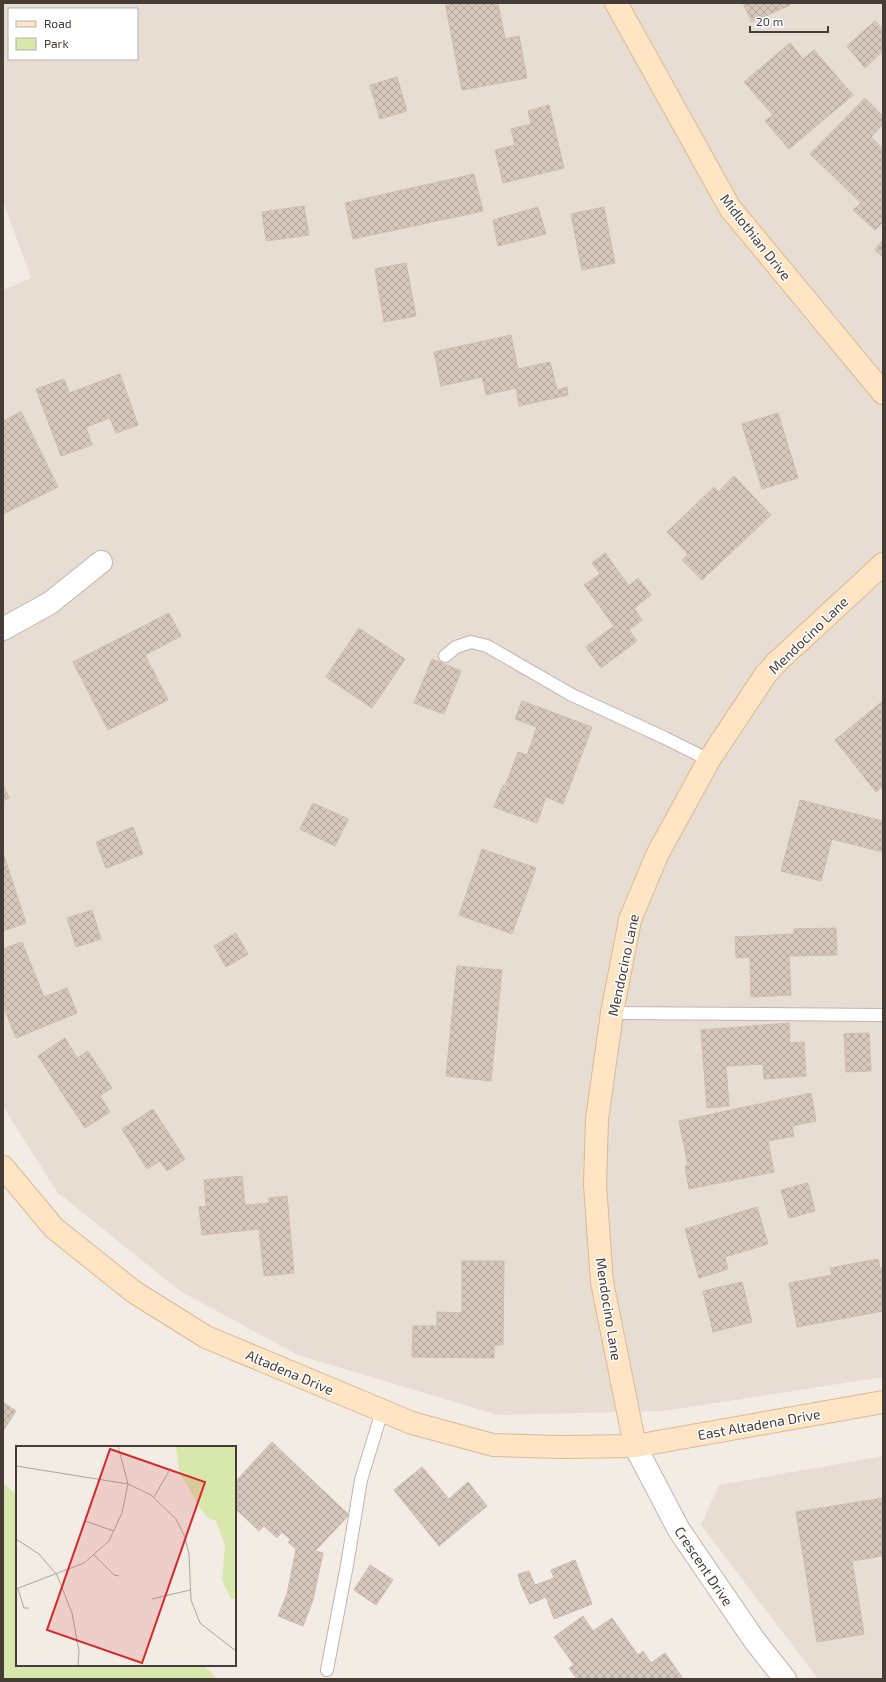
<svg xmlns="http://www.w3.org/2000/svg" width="886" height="1682" font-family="'Exo 2',sans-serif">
<defs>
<pattern id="building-cross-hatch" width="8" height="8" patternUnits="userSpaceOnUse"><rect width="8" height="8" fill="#d7c8be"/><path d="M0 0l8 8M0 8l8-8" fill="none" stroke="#b0a49b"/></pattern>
</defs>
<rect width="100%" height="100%" fill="#f3ece5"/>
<!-- residential -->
<path fill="#e7ddd3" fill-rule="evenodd" d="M 3,3 L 883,3 L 883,1377 L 663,1411 L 498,1415 L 298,1355 L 180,1291 L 57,1192 L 3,1106 L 3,290 L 31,278 L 3,201 ZM 9,9 L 137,9 L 137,59 L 9,59 Z
M 883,1456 L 883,1679 L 818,1679 L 701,1525 L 719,1485 Z"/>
<!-- green -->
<path fill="#d8e8ad" d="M 3,1483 L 17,1495 L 17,1665 L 203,1665 L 218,1679 L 3,1679 Z"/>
<!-- building -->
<path fill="url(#building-cross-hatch)" stroke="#cfbcae" d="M 445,3 L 498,3 L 505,39 L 519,36 L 527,78 L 462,90 Z
M 743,3 L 789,3 L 790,5 L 752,22 Z
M 875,21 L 883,29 L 883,51 L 865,68 L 847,46 Z
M 790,43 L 803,59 L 814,50 L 853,95 L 789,149 L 765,121 L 773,115 L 744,82 Z
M 397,77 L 407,111 L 380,119 L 370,85 Z
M 865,98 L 883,116 L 883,124 L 871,137 L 883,149 L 883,222 L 875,230 L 853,210 L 861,203 L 810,154 Z
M 549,105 L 564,168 L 503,183 L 495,150 L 515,145 L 511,129 L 531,124 L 528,111 Z
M 474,174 L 483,211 L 353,239 L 345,203 Z
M 304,206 L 309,235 L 266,241 L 262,212 Z
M 538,207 L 546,234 L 498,246 L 493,220 Z
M 604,207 L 615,263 L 582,270 L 571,214 Z
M 883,240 L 883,257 L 875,250 Z
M 406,263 L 416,316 L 384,322 L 375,269 Z
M 511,335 L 518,369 L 550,362 L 557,390 L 567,387 L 568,395 L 519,406 L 516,388 L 486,395 L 482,377 L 441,386 L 434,352 Z
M 120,374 L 138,425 L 116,433 L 110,418 L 86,427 L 92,445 L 61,456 L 36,389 L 64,379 L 69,393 Z
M 21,412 L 58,487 L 3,514 L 3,421 Z
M 778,413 L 798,478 L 762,489 L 742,424 Z
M 734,476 L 771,515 L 702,580 L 682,560 L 688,554 L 667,532 L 714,487 L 718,492 Z
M 605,553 L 629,586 L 638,578 L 651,595 L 634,608 L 642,620 L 629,630 L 637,641 L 601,668 L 586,647 L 614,626 L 584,585 L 600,574 L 592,563 Z
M 169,613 L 181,636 L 145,655 L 168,700 L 108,730 L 73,662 Z
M 359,628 L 405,659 L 372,708 L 326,677 Z
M 432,659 L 461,671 L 444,714 L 414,703 Z
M 522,701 L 592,727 L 563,804 L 546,797 L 537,823 L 494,807 L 503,785 L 505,786 L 518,752 L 527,755 L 537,727 L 515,719 Z
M 883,701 L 883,786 L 876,792 L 835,740 Z
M 3,785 L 9,798 L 3,801 Z
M 800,800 L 883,821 L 883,852 L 832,839 L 821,881 L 781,871 Z
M 313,803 L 348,819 L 335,846 L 300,829 Z
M 133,827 L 143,854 L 106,868 L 96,842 Z
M 482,849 L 536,868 L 512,934 L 459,915 Z
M 3,853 L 26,923 L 3,931 Z
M 92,910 L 101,939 L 76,947 L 67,918 Z
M 836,928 L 837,955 L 789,956 L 791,995 L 751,997 L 750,957 L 736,958 L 735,937 L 794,934 L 794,929 Z
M 236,933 L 248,954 L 226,967 L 214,946 Z
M 22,942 L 44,997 L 67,988 L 77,1013 L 16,1038 L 3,1006 L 3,949 Z
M 457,966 L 502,970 L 491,1081 L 446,1076 Z
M 789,1023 L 790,1043 L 804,1042 L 806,1076 L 764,1079 L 763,1064 L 726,1066 L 729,1106 L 707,1108 L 701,1030 Z
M 869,1033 L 871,1071 L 846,1072 L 844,1034 Z
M 65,1038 L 77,1058 L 88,1051 L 112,1088 L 100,1096 L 110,1112 L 85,1128 L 38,1056 Z
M 811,1093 L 816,1121 L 792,1126 L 794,1136 L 768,1141 L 774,1172 L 689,1189 L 685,1166 L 688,1165 L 679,1121 Z
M 153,1109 L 185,1159 L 167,1171 L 160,1161 L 147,1169 L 122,1129 Z
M 242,1176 L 245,1205 L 269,1203 L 269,1198 L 287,1196 L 294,1273 L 264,1276 L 259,1229 L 202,1235 L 199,1207 L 206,1206 L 204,1180 Z
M 808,1183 L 815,1211 L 789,1218 L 781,1190 Z
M 757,1207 L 768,1244 L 725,1257 L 728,1269 L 699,1278 L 685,1229 Z
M 878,1259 L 880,1268 L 883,1268 L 883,1311 L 797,1327 L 789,1283 L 832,1275 L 830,1268 Z
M 462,1261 L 504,1261 L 503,1345 L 494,1345 L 494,1358 L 412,1357 L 413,1326 L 437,1326 L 437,1312 L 462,1313 Z
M 742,1282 L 752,1322 L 713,1332 L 703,1291 Z
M 3,1402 L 16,1411 L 3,1431 Z
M 272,1442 L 349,1515 L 315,1551 L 323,1553 L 313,1600 L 303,1626 L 278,1616 L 287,1594 L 296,1549 L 288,1542 L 291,1540 L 282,1532 L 277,1538 L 264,1526 L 259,1531 L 235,1508 L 235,1482 Z
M 422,1467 L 449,1499 L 468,1482 L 487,1506 L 439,1546 L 394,1490 Z
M 883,1498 L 883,1556 L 852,1561 L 864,1634 L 817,1642 L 796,1512 Z
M 575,1560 L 592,1604 L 554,1619 L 546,1597 L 530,1604 L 521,1585 L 518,1574 L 529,1571 L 535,1585 L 554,1578 L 551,1570 Z
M 370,1565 L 393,1580 L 376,1605 L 354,1590 Z
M 583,1616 L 593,1631 L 612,1618 L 638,1655 L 643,1651 L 651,1663 L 665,1653 L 682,1677 L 679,1679 L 577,1679 L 569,1668 L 574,1665 L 554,1637 Z"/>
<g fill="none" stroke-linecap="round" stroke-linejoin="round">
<defs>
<path id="lane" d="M 445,656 L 456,647 L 471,642 L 487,646 L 572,695 L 665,738 L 709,760
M 612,1013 L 883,1015
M 327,1670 L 347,1565 L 361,1480 L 382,1411"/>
<path id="street" d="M 3,629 L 50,603 L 101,562
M 635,1446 L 679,1530 L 755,1641 L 785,1679"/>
<path id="secondary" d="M 616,3 L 730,208 L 883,393
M 3,1167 L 54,1228 L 134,1292 L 206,1337 L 412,1423 L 493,1445 L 561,1447 L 635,1446 L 883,1402
M 635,1446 L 602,1282 L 595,1185 L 597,1119 L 612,1013 L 630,920 L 657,855 L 709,760 L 766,674 L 777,662 L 883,564"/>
</defs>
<!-- lane casing -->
<use href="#lane" stroke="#c1b5ab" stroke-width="14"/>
<!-- street casing -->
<use href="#street" stroke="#c1b5ab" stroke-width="24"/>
<!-- secondary casing -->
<use href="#secondary" stroke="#d7ba96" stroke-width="24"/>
<!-- lane -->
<use href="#lane" stroke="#fff" stroke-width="12"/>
<!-- street -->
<use href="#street" stroke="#fff" stroke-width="22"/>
<!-- secondary -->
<use href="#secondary" stroke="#ffe5c3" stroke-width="22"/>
</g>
<g text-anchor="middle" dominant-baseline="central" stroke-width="3" stroke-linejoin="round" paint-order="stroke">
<!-- street labels -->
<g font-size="14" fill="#453c35" stroke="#fff">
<text transform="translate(756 237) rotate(52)">Midlothian Drive</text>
<text transform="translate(808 635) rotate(-44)">Mendocino Lane</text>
<text transform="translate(623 965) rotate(-78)">Mendocino Lane</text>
<text transform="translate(609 1309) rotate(81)">Mendocino Lane</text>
<text transform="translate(290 1372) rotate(23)">Altadena Drive</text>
<text transform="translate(759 1424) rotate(-10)">East Altadena Drive</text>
<text transform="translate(704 1566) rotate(56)">Crescent Drive</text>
</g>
</g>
<!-- overview -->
<g transform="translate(16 1446)">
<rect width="220" height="220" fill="#f3ece5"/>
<path d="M 160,0 L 220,0 L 220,152 L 215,153 L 206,134 L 209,100 L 200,75 L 193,73 L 182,59 L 163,25 Z" fill="#d8e8ad"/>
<path fill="none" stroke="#ada69f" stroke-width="1" d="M 0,20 L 112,38 L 135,49 L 160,73 L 169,91 L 173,108 L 175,154 L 184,177 L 220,205M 138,51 L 153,25M 69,75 L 98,85M 0,93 L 23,108 L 41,129 L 56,167 L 63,205 L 62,220M 78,109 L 98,129 L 103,130M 0,143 L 68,117 L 93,95 L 106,67 L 112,38 L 102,0M 2,143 L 8,162 L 13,162M 136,153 L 174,144"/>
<path fill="#d62828" fill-opacity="0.15" stroke="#d62828" stroke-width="2" d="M 94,3 L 189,36 L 126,217 L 31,184 Z"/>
<rect width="220" height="220" fill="none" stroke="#453c35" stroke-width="2"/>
</g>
<!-- border -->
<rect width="886" height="1682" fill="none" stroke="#453c35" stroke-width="8"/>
<!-- legend -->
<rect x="8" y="8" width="130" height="52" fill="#ffffff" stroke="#b5b1ae"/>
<rect x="16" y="21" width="20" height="6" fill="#ffe5c3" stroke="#b5b1ae"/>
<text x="44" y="28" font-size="12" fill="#453c35">Road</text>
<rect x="16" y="38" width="20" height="12" fill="#d8e8ad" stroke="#b5b1ae"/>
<text x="44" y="48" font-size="12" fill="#453c35">Park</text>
<!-- scale -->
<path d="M750 26v6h78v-6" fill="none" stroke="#453c35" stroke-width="2"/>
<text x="756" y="26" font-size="12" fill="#453c35" stroke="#ffffff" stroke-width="3" paint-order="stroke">20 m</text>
</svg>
